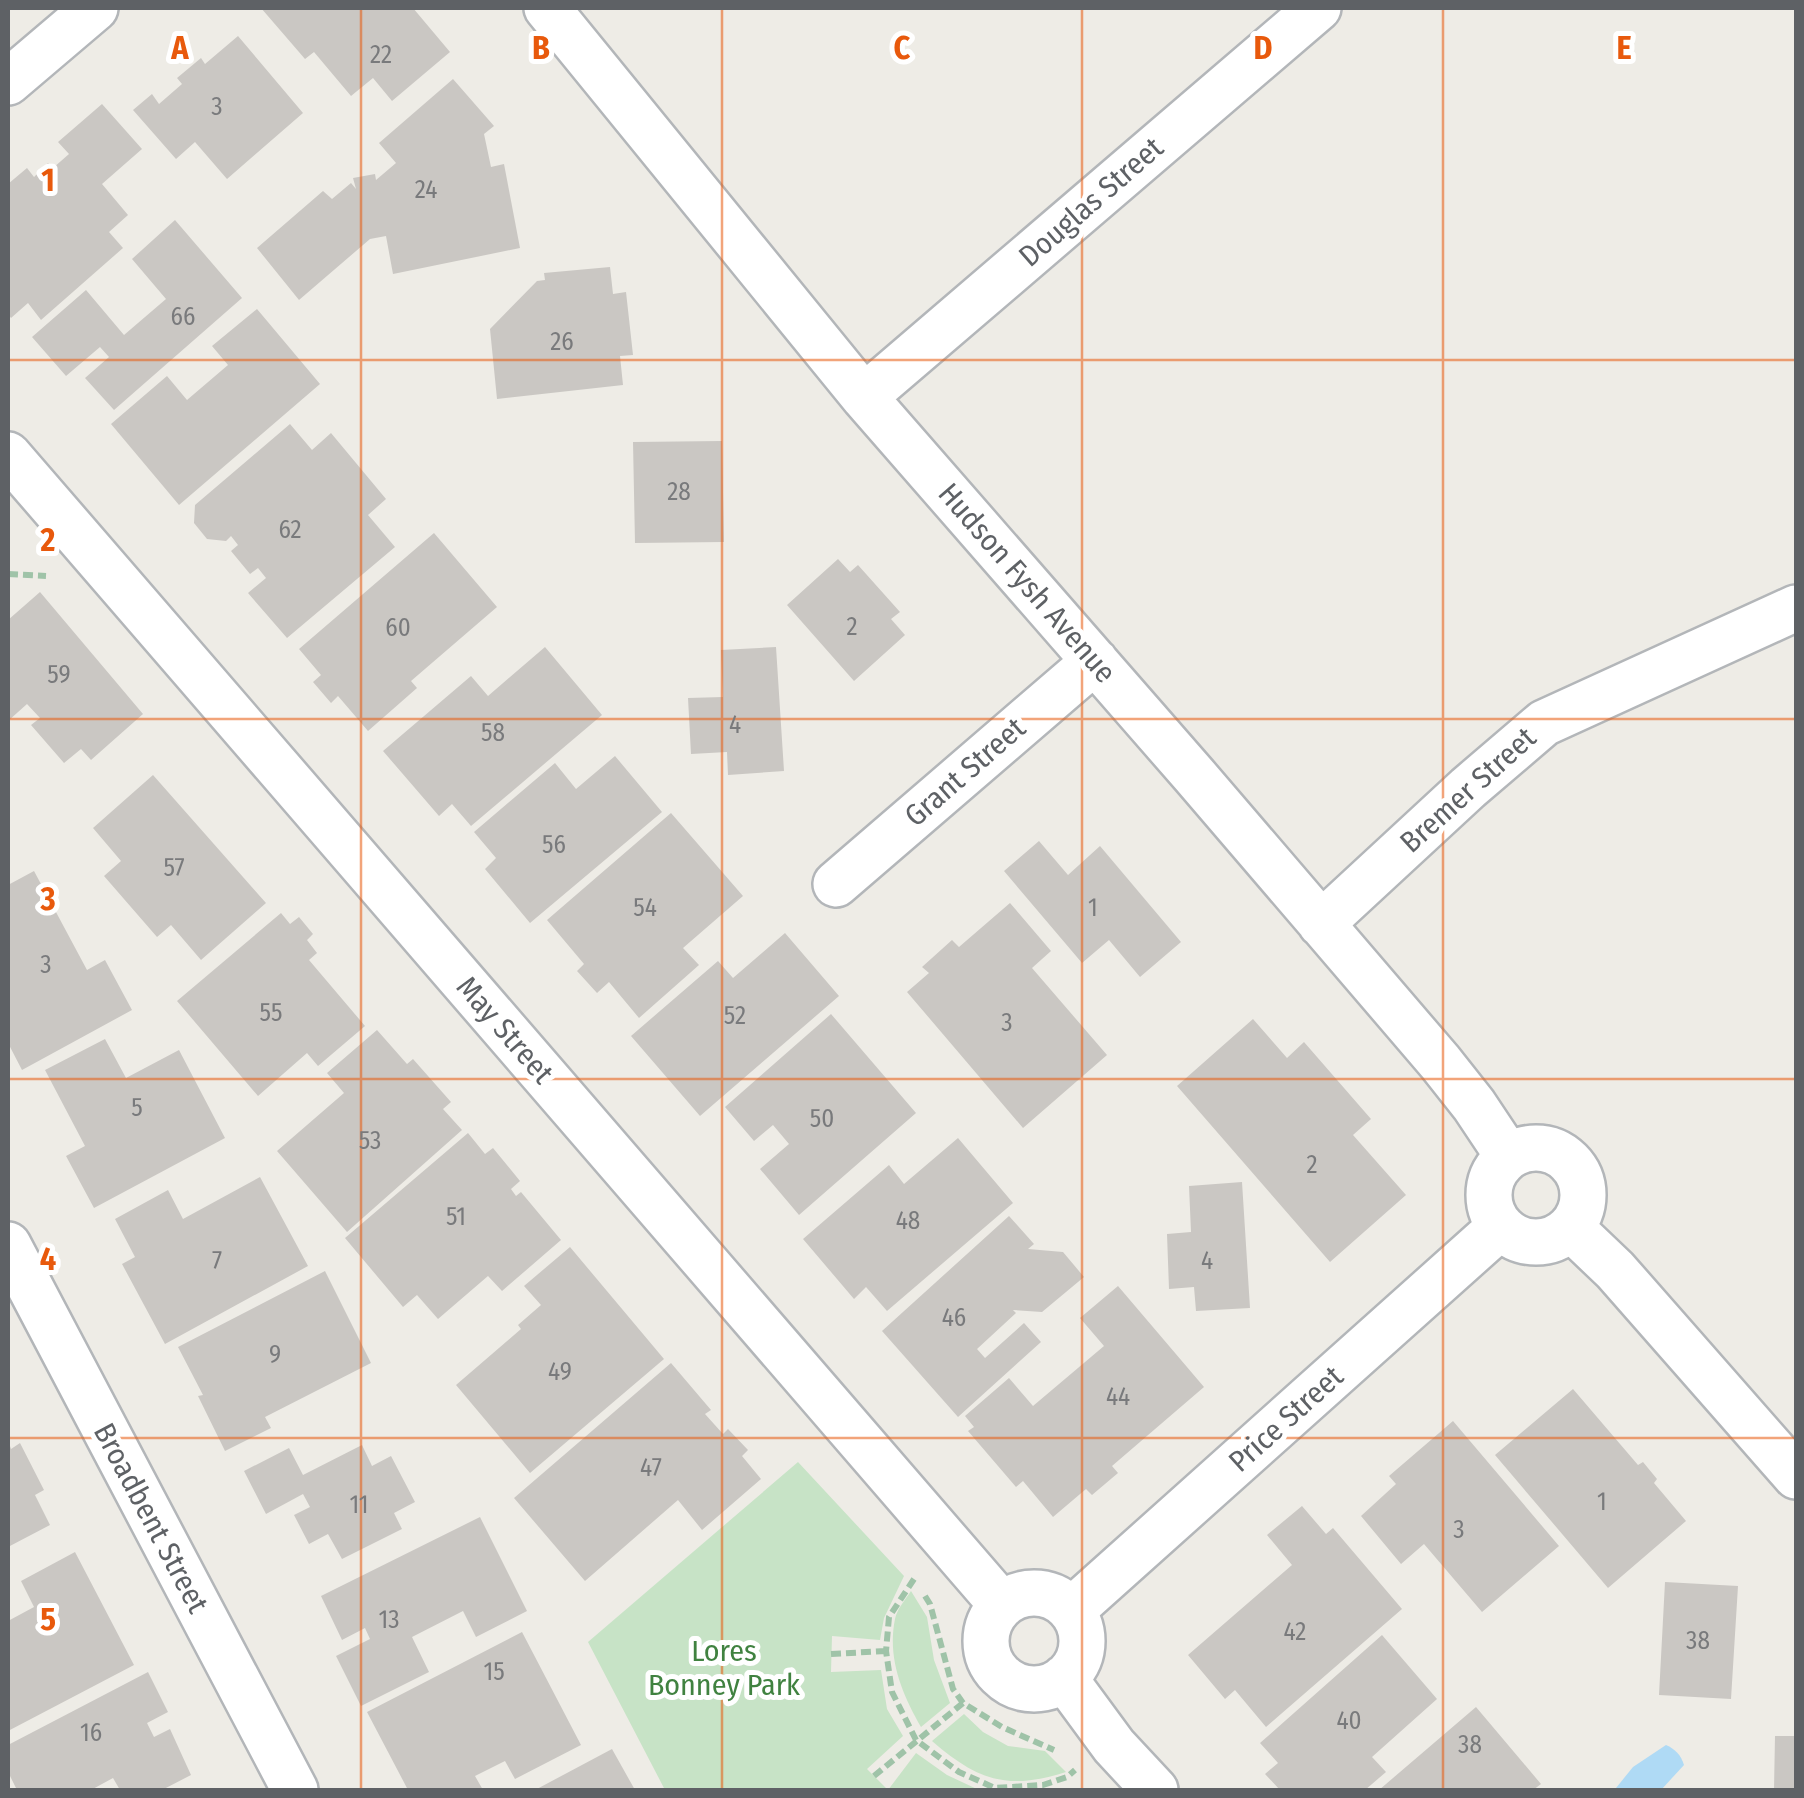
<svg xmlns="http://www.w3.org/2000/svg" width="1804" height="1798" font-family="'Fira Sans Condensed',sans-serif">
<rect width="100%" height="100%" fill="#eeece6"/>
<!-- green -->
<path fill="#c7e3c6" d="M 798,1462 L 904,1576 L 884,1618 L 880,1640 L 832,1636 L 831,1672 L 881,1670 L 887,1709 L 903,1736 L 867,1769 L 888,1790 L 916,1753 L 947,1775 L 979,1790 L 665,1790 L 588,1642 Z
M 911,1591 L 927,1617 L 934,1660 L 950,1703 L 921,1727 C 902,1694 887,1658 895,1619 C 897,1609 905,1600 911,1591 Z
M 964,1714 L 983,1732 L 1008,1746 L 1045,1751 L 1066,1772 C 1007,1791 977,1780 932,1741 Z"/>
<!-- water -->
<path fill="#afdaf5" d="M 1666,1745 C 1675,1749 1681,1755 1684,1765 L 1661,1790 L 1618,1790 L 1616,1788 L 1633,1767 Z"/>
<!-- building -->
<path fill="#cac7c3" d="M 261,8 L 413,8 L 450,52 L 392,101 L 373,78 L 351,96 L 314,52 L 305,59 Z
M 238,36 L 303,113 L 227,179 L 195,142 L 176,159 L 133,110 L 152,94 L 159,104 L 182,84 L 177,78 L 201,58 L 205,64 Z
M 453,79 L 494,126 L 484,134 L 491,167 L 504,164 L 520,248 L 393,274 L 386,236 L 370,239 L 299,300 L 257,248 L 323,191 L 332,199 L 351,183 L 356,189 L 353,178 L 375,174 L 376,180 L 396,163 L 379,143 Z
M 102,104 L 142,149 L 102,184 L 128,215 L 109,232 L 123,248 L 41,320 L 28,303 L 11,318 L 8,314 L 8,184 L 27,168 L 34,177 L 48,163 L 53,168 L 69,154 L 58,142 Z
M 175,220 L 242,298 L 114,410 L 85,378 L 109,357 L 100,347 L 66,376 L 32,337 L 86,290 L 124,335 L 166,299 L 132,259 Z
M 610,267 L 613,294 L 626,292 L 633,355 L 620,356 L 623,385 L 497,399 L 490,329 L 537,281 L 545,280 L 544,273 Z
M 257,309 L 320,384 L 179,505 L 111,424 L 167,376 L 187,400 L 228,365 L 212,346 Z
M 290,424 L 312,450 L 331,433 L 386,499 L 368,515 L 395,547 L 287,638 L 248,593 L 266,578 L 258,568 L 250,574 L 231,551 L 238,545 L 231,536 L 226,541 L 207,539 L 194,523 L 195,505 Z
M 722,441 L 724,542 L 635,543 L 633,442 Z
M 434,533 L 497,607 L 411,681 L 417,688 L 368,731 L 338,696 L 331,703 L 313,682 L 321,675 L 299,649 Z
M 838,559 L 850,572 L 858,565 L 900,612 L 891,619 L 905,635 L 854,681 L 787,605 Z
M 40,592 L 143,714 L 91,760 L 81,749 L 64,763 L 31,725 L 40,718 L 27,704 L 8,721 L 8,646 L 10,644 L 8,641 L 8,620 Z
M 545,647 L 602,715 L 471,826 L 452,804 L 439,816 L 383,751 L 471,676 L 488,696 Z
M 776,647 L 784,771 L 728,775 L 727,752 L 691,754 L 688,698 L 723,697 L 721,650 Z
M 615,756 L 662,812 L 530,923 L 485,869 L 496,858 L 474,832 L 555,763 L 576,789 Z
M 153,775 L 266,903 L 201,960 L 171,925 L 157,937 L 104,876 L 121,861 L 93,828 Z
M 671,813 L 743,896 L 683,948 L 699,965 L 639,1018 L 609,982 L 597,993 L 577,971 L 584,964 L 547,920 Z
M 1039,841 L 1068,875 L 1100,846 L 1181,942 L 1140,977 L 1109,940 L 1082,963 L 1004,871 Z
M 34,871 L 87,970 L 105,960 L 132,1010 L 22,1070 L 8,1043 L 8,885 Z
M 1010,903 L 1051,951 L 1032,968 L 1107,1055 L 1023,1128 L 907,992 L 929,973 L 922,967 L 952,940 L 959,947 Z
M 281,913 L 290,924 L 299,917 L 313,934 L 307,940 L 317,953 L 309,960 L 365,1026 L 318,1066 L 307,1053 L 258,1096 L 177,1001 Z
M 785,933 L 839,996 L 700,1116 L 631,1036 L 718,961 L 733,978 Z
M 831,1014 L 916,1113 L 799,1215 L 760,1169 L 789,1144 L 773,1125 L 754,1141 L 725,1107 Z
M 1253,1019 L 1287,1058 L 1304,1042 L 1371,1119 L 1353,1135 L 1406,1195 L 1330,1262 L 1177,1086 Z
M 377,1030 L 407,1064 L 413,1059 L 451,1102 L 443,1109 L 462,1130 L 347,1232 L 277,1151 L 344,1093 L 327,1073 Z
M 105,1039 L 126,1078 L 179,1050 L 225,1138 L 94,1208 L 66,1156 L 85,1146 L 45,1070 Z
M 468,1133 L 485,1154 L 493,1148 L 520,1181 L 511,1189 L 516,1196 L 521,1192 L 561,1240 L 502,1291 L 488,1276 L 438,1319 L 417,1295 L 403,1307 L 345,1238 Z
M 958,1138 L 1013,1203 L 887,1311 L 866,1287 L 854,1299 L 803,1239 L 889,1165 L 904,1184 Z
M 260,1177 L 308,1266 L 165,1344 L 122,1264 L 135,1257 L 115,1219 L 168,1190 L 183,1219 Z
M 1242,1182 L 1250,1308 L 1196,1311 L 1194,1287 L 1169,1289 L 1167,1234 L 1191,1232 L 1189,1186 Z
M 1009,1216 L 1034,1244 L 1028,1249 L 1063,1252 L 1084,1277 L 1042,1312 L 1013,1310 L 1016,1313 L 977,1349 L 985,1358 L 1024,1323 L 1041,1342 L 958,1417 L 882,1331 Z
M 570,1247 L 664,1359 L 530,1473 L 456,1385 L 521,1329 L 518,1325 L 541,1305 L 524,1286 Z
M 325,1271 L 371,1363 L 265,1417 L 271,1428 L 225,1451 L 198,1396 L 203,1395 L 178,1347 Z
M 1118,1286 L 1204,1387 L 1112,1466 L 1118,1473 L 1092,1495 L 1086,1489 L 1053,1517 L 1023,1481 L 1016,1487 L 968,1431 L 974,1427 L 965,1416 L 1009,1378 L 1033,1406 L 1104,1346 L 1080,1318 Z
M 671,1363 L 711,1410 L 705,1414 L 723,1434 L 728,1429 L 748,1450 L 742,1456 L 761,1479 L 702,1530 L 678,1500 L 585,1581 L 514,1498 Z
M 1573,1389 L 1638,1465 L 1643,1462 L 1657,1479 L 1654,1483 L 1686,1521 L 1608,1588 L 1495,1455 Z
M 1453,1421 L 1559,1546 L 1482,1612 L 1424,1544 L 1401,1564 L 1361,1516 L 1396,1484 L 1389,1476 Z
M 8,1440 L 11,1449 L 20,1443 L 44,1490 L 35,1495 L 50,1525 L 8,1547 Z
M 362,1445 L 372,1466 L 391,1456 L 415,1502 L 394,1513 L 402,1529 L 342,1559 L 328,1534 L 309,1544 L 294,1515 L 310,1507 L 303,1494 L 266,1514 L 244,1471 L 289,1448 L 303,1475 Z
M 1302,1506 L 1326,1534 L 1333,1528 L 1402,1609 L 1266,1727 L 1235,1690 L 1225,1699 L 1188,1655 L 1292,1565 L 1267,1535 Z
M 480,1517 L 527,1611 L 476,1637 L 463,1611 L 412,1637 L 429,1672 L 361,1706 L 336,1656 L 370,1639 L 365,1628 L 342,1640 L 321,1596 Z
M 75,1552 L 134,1665 L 8,1731 L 8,1621 L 34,1607 L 21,1581 Z
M 1665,1582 L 1738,1586 L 1731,1699 L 1659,1695 Z
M 522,1632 L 581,1745 L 515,1779 L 505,1761 L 475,1776 L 483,1790 L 408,1790 L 367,1712 Z
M 1382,1635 L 1437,1699 L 1372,1757 L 1386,1772 L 1365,1790 L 1280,1790 L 1265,1774 L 1278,1763 L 1260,1743 Z
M 148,1672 L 168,1712 L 147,1723 L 154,1737 L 170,1729 L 191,1775 L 162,1790 L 120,1790 L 113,1778 L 91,1790 L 17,1790 L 8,1772 L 8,1745 Z
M 1476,1707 L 1541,1784 L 1533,1790 L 1379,1790 Z
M 1775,1736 L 1796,1736 L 1796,1790 L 1774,1790 Z
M 612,1749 L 635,1790 L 535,1790 Z"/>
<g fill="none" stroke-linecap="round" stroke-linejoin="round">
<defs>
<path id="street" d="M 547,8 L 864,397 L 1194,775 L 1440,1062 L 1474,1105 L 1508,1156
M 8,82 L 95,8
M 864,397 L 1318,8
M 8,455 L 1002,1605
M 836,884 L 1095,661
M 1321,924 L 1468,788 L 1544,723 L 1796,608
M1489 1195a47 47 0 1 1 94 0a47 47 0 1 1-94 0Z
M 1571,1228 L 1615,1270 L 1796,1476
M 8,1245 L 295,1790
M986 1641a48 48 0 1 1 96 0a48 48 0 1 1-96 0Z
M 1072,1610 L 1500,1227
M 1064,1678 L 1114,1746 L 1155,1790"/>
</defs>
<!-- street casing -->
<use href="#street" stroke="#b3b6b9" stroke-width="50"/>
<!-- path -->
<path stroke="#9fc3a8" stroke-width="6" stroke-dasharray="10 5" stroke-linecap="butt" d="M 8,574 L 46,576
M 914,1579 L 889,1617 L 886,1651 L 892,1692 L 916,1740 L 959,1772 L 995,1788 L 1043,1785 L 1067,1777 L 1075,1770
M 925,1596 L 930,1604 L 953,1689 L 963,1703 L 1002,1727 L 1054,1750
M 831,1654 L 886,1651
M 874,1776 L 963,1703"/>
<!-- street -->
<use href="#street" stroke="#fff" stroke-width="45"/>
</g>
<!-- grid -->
<path fill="none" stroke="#e8590c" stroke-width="2.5" stroke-opacity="0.55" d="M 361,8 L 361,1790M 722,8 L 722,1790M 1082,8 L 1082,1790M 1443,8 L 1443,1790M 8,360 L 1796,360M 8,719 L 1796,719M 8,1079 L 1796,1079M 8,1438 L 1796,1438"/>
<g text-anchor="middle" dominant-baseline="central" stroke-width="10" stroke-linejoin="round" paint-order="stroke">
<!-- number labels -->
<g font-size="25" fill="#797a7c">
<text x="381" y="55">22</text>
<text x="217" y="107">3</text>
<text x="426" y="190">24</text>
<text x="183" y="317">66</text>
<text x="562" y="342">26</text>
<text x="679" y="492">28</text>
<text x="290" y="530">62</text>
<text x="852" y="627">2</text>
<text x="398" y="628">60</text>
<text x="59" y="675">59</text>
<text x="735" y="725">4</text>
<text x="493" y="733">58</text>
<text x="554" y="845">56</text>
<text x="174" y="868">57</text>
<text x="645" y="908">54</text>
<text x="1093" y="908">1</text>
<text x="46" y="965">3</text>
<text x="271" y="1013">55</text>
<text x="735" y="1016">52</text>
<text x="1007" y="1023">3</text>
<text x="137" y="1108">5</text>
<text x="822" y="1119">50</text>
<text x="370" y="1141">53</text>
<text x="1312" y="1165">2</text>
<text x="456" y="1217">51</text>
<text x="908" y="1221">48</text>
<text x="217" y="1261">7</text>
<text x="1207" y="1261">4</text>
<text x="954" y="1318">46</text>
<text x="275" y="1355">9</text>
<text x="560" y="1372">49</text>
<text x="1118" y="1397">44</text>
<text x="651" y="1468">47</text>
<text x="1602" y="1502">1</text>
<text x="359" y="1505">11</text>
<text x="1459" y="1530">3</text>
<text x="389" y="1620">13</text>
<text x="1295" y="1632">42</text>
<text x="1698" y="1641">38</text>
<text x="494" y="1672">15</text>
<text x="1349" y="1721">40</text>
<text x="91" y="1733">16</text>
<text x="1470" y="1745">38</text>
</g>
<!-- street labels -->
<g font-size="30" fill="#5e6165" stroke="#fff">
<text transform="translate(1091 202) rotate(-41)">Douglas Street</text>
<text transform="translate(1027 583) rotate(49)">Hudson Fysh Avenue</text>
<text transform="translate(965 772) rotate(-41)">Grant Street</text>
<text transform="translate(1468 790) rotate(-42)">Bremer Street</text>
<text transform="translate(505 1030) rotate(49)">May Street</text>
<text transform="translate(1286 1419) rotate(-42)">Price Street</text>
<text transform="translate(151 1518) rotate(62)">Broadbent Street</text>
</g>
<!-- park labels -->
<g font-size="30" fill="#408240" stroke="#fff">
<text x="724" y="1651">Lores<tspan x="724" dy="34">Bonney Park</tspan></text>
</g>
</g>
<g font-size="32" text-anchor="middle" font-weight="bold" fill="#e8590c" stroke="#fff" stroke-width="10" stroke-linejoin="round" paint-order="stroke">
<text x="180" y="59">A</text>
<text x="541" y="59">B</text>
<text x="902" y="59">C</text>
<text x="1263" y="59">D</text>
<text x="1624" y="59">E</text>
<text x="48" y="191">1</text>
<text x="48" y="551">2</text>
<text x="48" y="910">3</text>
<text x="48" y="1270">4</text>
<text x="48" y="1630">5</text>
</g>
<!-- border -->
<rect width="1804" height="1798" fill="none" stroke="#5e6165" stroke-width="20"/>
</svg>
